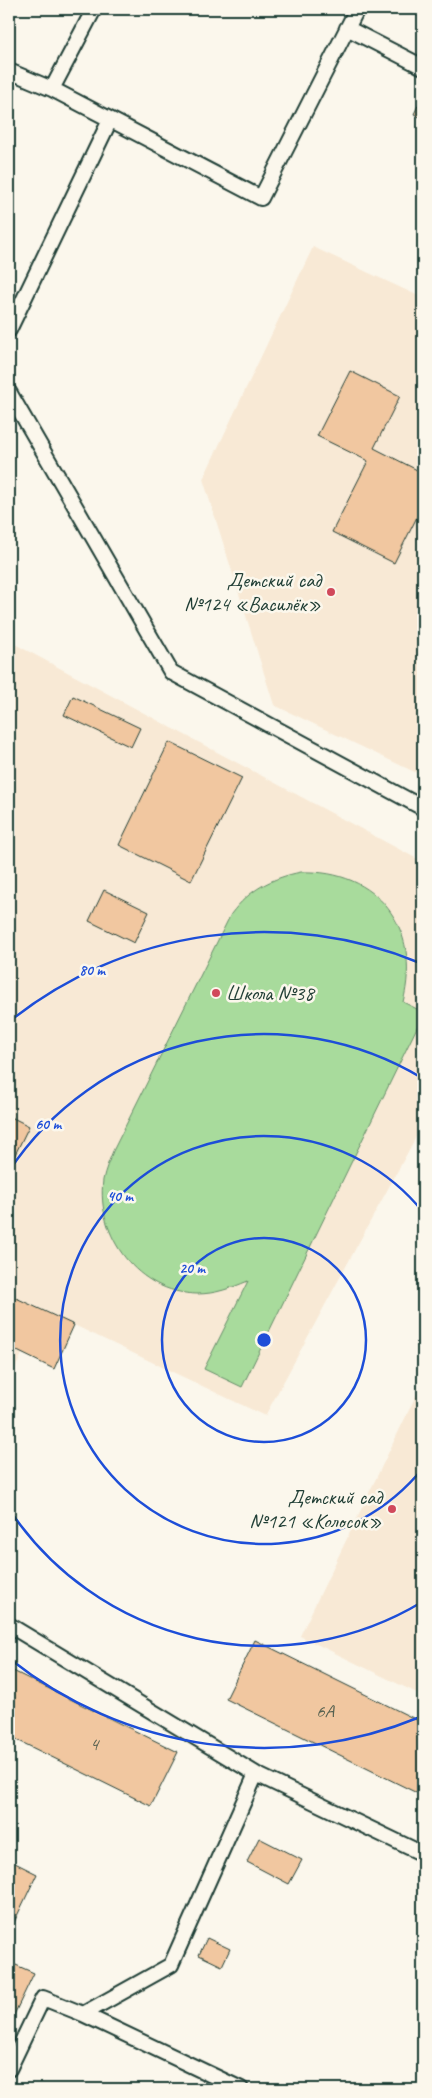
<svg xmlns="http://www.w3.org/2000/svg" width="432" height="2098" font-family="Caveat,sans-serif">
<rect width="100%" height="100%" fill="#fbf7ec"/>
<filter id="ink" filterUnits="userSpaceOnUse"><feTurbulence type="fractalNoise" baseFrequency=".02" numOctaves="2"/><feDisplacementMap in="SourceGraphic" scale="10" xChannelSelector="R" yChannelSelector="G"/><feConvolveMatrix kernelMatrix="1 2 1 2 8 2 1 2 1" color-interpolation-filters="sRGB"/></filter>
<g filter="url(#ink)">
<!-- built -->
<path fill="#f8e9d5" d="M 313,247 L 423,298 L 423,776 L 274,705 L 203,479 Z
M 9,641 L 423,862 L 423,1124 L 265,1416 L 74,1325 L 54,1369 L 22,1354 L 9,1381 Z
M 423,1381 L 423,1696 L 300,1636 Z"/>
<!-- green -->
<path fill="#a8db9c" stroke="#648c68" d="M 301,872 C 378,869 422,929 403,1002 L 423,1012 L 423,1015 L 242,1387 L 204,1369 L 248,1281 C 231,1288 216,1294 197,1294 C 138,1293 96,1236 103,1180 C 105,1170 109,1161 113,1151 L 231,914 C 249,890 271,878 301,872 Z"/>
<!-- building -->
<path fill="#f1c7a0" stroke="#1f3d34" d="M 405,9 L 423,9 L 423,18 Z
M 423,95 L 423,119 L 414,114 Z
M 350,371 L 400,396 L 374,448 L 423,473 L 423,508 L 422,507 L 394,563 L 332,532 L 368,461 L 317,436 Z
M 73,696 L 140,728 L 131,747 L 64,715 Z
M 169,742 L 242,778 L 191,881 L 119,845 Z
M 104,890 L 149,912 L 134,943 L 89,921 Z
M 9,1116 L 29,1126 L 9,1167 Z
M 14,1297 L 74,1325 L 54,1369 L 9,1347 L 9,1308 Z
M 255,1640 L 423,1723 L 423,1796 L 226,1699 Z
M 9,1669 L 178,1752 L 151,1806 L 9,1736 Z
M 259,1838 L 302,1860 L 289,1884 L 247,1862 Z
M 9,1860 L 37,1874 L 16,1918 L 9,1915 Z
M 9,1915 L 16,1918 L 9,1935 Z
M 207,1938 L 230,1949 L 222,1966 L 199,1955 Z
M 9,1962 L 34,1973 L 13,2017 L 9,2015 Z"/>
<g fill="none" stroke-linecap="round" stroke-linejoin="round">
<defs>
<path id="lane" d="M 347,28 L 423,67
M 9,71 L 52,89 L 261,198 L 357,9
M 52,89 L 94,9
M 9,330 L 110,120
M 9,392 L 171,672 L 423,808
M 9,1625 L 256,1774 L 423,1854
M 83,2014 L 171,1965 L 256,1774
M 9,2069 L 43,1998 L 83,2014 L 241,2089"/>
</defs>
<!-- lane casing -->
<use href="#lane" stroke="#1f3d34" stroke-width="18"/>
<!-- lane -->
<use href="#lane" stroke="#fbf7ec" stroke-width="14"/>
</g>
</g>
<!-- distance rings -->
<g fill="none" stroke="#1d4ed8" stroke-width="2.5">
<circle cx="264" cy="1340" r="102"/>
<path d="M423 1468A204 204 0 1 1 423 1212"/>
<path d="M422 1602A306 306 0 0 1 9 1509M9 1171A306 306 0 0 1 422 1078"/>
<path d="M420 1717A408 408 0 0 1 10 1659M10 1021A408 408 0 0 1 420 963"/>
</g>
<!-- markers -->
<g fill="#d1495b" stroke="#fbf7ec" stroke-width="2">
<circle cx="331" cy="592" r="5"/>
<circle cx="216" cy="993" r="5"/>
<circle cx="392" cy="1509" r="5"/>
</g>
<g text-anchor="middle" dominant-baseline="central" stroke-width="5" stroke-linejoin="round" paint-order="stroke">
<!-- number labels -->
<g font-size="19" fill="#54604f">
<text x="325" y="1711">6А</text>
<text x="94" y="1744">4</text>
</g>
<!-- poi labels -->
<g font-size="21" fill="#1f3d34" stroke="#fbf7ec" text-anchor="end">
<text x="321" y="580">Детский сад<tspan x="321" dy="24">№124 «Василёк»</tspan></text>
<text x="226" y="993" text-anchor="start">Школа №38</text>
<text x="382" y="1497">Детский сад<tspan x="382" dy="24">№121 «Колосок»</tspan></text>
</g>
</g>
<circle cx="264" cy="1340" r="8" fill="#1d4ed8" stroke="#fbf7ec" stroke-width="2.5"/>
<g font-size="15" text-anchor="middle" font-weight="bold" fill="#1d4ed8" stroke="#fbf7ec" stroke-width="5" stroke-linejoin="round" paint-order="stroke">
<text x="92" y="975">80 m</text>
<text x="48" y="1129">60 m</text>
<text x="120" y="1201">40 m</text>
<text x="192" y="1273">20 m</text>
</g>
<!-- margin -->
<rect width="432" height="2098" fill="none" stroke="#fbf7ec" stroke-width="30"/>
<rect x="15" y="15" width="402" height="2068" fill="none" stroke="#1f3d34" stroke-width="2" filter="url(#ink)"/>
</svg>
